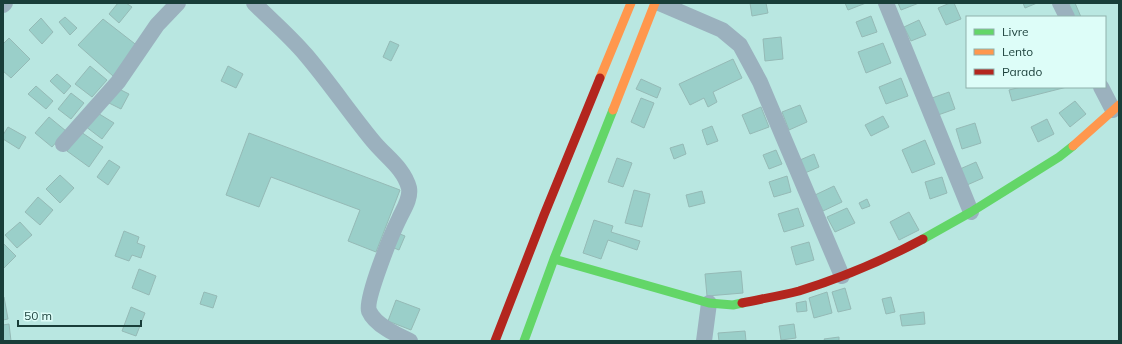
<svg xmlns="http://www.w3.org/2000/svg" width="1122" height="344" font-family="Mulish,sans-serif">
<rect width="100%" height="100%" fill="#b9e7e1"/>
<!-- building -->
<path fill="#9acfc9" stroke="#95bab6" d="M 118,3 L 126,3 L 132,7 L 119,23 L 109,14 Z
M 750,3 L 766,3 L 768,13 L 752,16 Z
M 845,3 L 866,3 L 848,10 Z
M 898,3 L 919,3 L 901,10 Z
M 950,3 L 954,3 L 961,19 L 946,25 L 938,8 Z
M 1023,3 L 1037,3 L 1025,8 Z
M 1072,3 L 1075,3 L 1081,17 L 1072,17 L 1067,5 Z
M 871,16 L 877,32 L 862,37 L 856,22 Z
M 65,17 L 77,28 L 70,35 L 59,22 Z
M 41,18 L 53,32 L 42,44 L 29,30 Z
M 103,19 L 139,47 L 113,76 L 78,45 Z
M 919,20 L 926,35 L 911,41 L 904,27 Z
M 781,37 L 783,59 L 765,61 L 763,39 Z
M 9,38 L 30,59 L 11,78 L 3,71 L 3,44 Z
M 390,41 L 399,45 L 391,61 L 383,57 Z
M 883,43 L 891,63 L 866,73 L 858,52 Z
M 733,59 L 742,78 L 713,92 L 717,102 L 708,107 L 704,98 L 690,105 L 679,84 Z
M 90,66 L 107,80 L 92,97 L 75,84 Z
M 228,66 L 243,74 L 236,88 L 221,81 Z
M 57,74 L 71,86 L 64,94 L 50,81 Z
M 901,78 L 908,96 L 886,104 L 879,87 Z
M 641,79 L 661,88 L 657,98 L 636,89 Z
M 36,86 L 53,101 L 46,109 L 28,94 Z
M 115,87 L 129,94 L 121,109 L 107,102 Z
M 1021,87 L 1067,87 L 1012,101 L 1009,90 Z
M 949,92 L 955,109 L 938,115 L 932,98 Z
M 71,93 L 84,103 L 71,119 L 58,109 Z
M 641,98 L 654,103 L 644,128 L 631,122 Z
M 1075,101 L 1086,114 L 1070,127 L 1059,113 Z
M 800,105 L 807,122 L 789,130 L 782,112 Z
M 761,107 L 769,127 L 750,134 L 742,115 Z
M 96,112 L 114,123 L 102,139 L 85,126 Z
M 883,116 L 889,127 L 871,136 L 865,125 Z
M 49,117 L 66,131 L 52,147 L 35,133 Z
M 1047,119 L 1054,134 L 1038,142 L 1031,127 Z
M 975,123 L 981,143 L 962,149 L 956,129 Z
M 712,126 L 718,141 L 707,145 L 702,130 Z
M 8,127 L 26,137 L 19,149 L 3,139 L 3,135 Z
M 81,132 L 103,147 L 89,167 L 67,151 Z
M 249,133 L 400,190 L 376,252 L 348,241 L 360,210 L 271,177 L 259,207 L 226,195 Z
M 925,140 L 935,164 L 912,173 L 902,150 Z
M 683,144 L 686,154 L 674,159 L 670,148 Z
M 776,150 L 782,164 L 769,169 L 763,155 Z
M 814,154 L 819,167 L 805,173 L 800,160 Z
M 617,158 L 632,163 L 623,187 L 608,182 Z
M 109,160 L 120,167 L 108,185 L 97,177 Z
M 976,162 L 983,178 L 967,185 L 960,169 Z
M 60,175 L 74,188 L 60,203 L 46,189 Z
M 787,176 L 791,192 L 774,197 L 769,182 Z
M 942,177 L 947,193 L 930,199 L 925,182 Z
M 834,186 L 842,202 L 823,211 L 815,195 Z
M 634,190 L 650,194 L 642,227 L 625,223 Z
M 702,191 L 705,203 L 689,207 L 686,195 Z
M 38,197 L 53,210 L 40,225 L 25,212 Z
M 867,199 L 870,206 L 862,209 L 859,203 Z
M 798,208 L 804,226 L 784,232 L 778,214 Z
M 847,208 L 855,223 L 835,232 L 827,217 Z
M 909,212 L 919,230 L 899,240 L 890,222 Z
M 594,220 L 613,226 L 611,232 L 640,241 L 637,250 L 608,240 L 601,259 L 583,253 Z
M 20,222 L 32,235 L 17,248 L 5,235 Z
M 124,231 L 139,237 L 137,243 L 145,246 L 141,258 L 132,255 L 129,261 L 115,256 Z
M 395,232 L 405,236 L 399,250 L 389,246 Z
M 809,242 L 814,260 L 796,265 L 791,247 Z
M 3,243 L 16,256 L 3,269 Z
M 139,269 L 156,276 L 149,295 L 132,288 Z
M 741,271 L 743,293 L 707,296 L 705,274 Z
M 845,288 L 851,309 L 838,312 L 832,292 Z
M 204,292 L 217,296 L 213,308 L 200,304 Z
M 827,292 L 832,313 L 814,318 L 809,298 Z
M 3,297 L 4,297 L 8,319 L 3,320 Z
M 891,297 L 895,312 L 886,314 L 882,299 Z
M 396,300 L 420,309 L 411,330 L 388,321 Z
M 806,301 L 807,311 L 797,312 L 796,303 Z
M 131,307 L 145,313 L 136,336 L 122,331 Z
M 924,312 L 925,324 L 902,326 L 900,315 Z
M 9,324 L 11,341 L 3,341 L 3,325 Z
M 794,324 L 796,338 L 781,340 L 779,326 Z
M 745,331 L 746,341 L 719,341 L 718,333 Z
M 839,337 L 839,341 L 825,341 L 824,339 Z"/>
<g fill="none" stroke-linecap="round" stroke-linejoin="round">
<!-- street -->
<path stroke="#9bb1be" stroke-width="16" d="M 254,3 C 271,20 290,36 306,55 C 329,82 350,113 373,141 C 385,156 404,168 409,188 C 411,199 403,210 399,219 C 392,233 365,299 369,311 C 375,325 397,335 410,341
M 659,3 L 722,30 L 740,45 L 760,82 L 842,276
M 886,3 L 971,212
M 1060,3 L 1067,17
M 3,5 L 5,3
M 1101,87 L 1113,110
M 63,144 L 118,82 L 157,25 L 178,3
M 704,341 L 709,303"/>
<!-- fast -->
<path stroke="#63d668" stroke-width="9" d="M 923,239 L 971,212 L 1059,157 L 1073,146
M 554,259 L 709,303 L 733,305 L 742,303
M 524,341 L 554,259 L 613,110"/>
<!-- slow -->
<path stroke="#ff974d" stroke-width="9" d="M 600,78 L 631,3
M 613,110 L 655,3
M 1073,146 L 1119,105"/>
<!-- jam -->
<path stroke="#b3261e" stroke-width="9" d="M 742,303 C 761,299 780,296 799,291 C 841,278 884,260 923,239
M 495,341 L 544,215 L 600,78"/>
</g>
<!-- border -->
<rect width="1122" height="344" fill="none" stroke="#193e39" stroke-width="8"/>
<!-- legend -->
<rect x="966" y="16" width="140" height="72" fill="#ddfdf8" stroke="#8fb1ac"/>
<rect x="974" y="29" width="20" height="6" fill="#63d668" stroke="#8fb1ac"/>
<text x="1002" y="36" font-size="12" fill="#193e39">Livre</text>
<rect x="974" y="49" width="20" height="6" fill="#ff974d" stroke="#8fb1ac"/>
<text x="1002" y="56" font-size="12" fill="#193e39">Lento</text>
<rect x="974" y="69" width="20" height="6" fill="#b3261e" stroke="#8fb1ac"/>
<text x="1002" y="76" font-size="12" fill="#193e39">Parado</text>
<!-- scale -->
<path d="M18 320v6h123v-6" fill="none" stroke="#193e39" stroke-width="2"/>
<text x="24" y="320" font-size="12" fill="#193e39" stroke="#ddfdf8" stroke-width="3" paint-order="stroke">50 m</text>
</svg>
